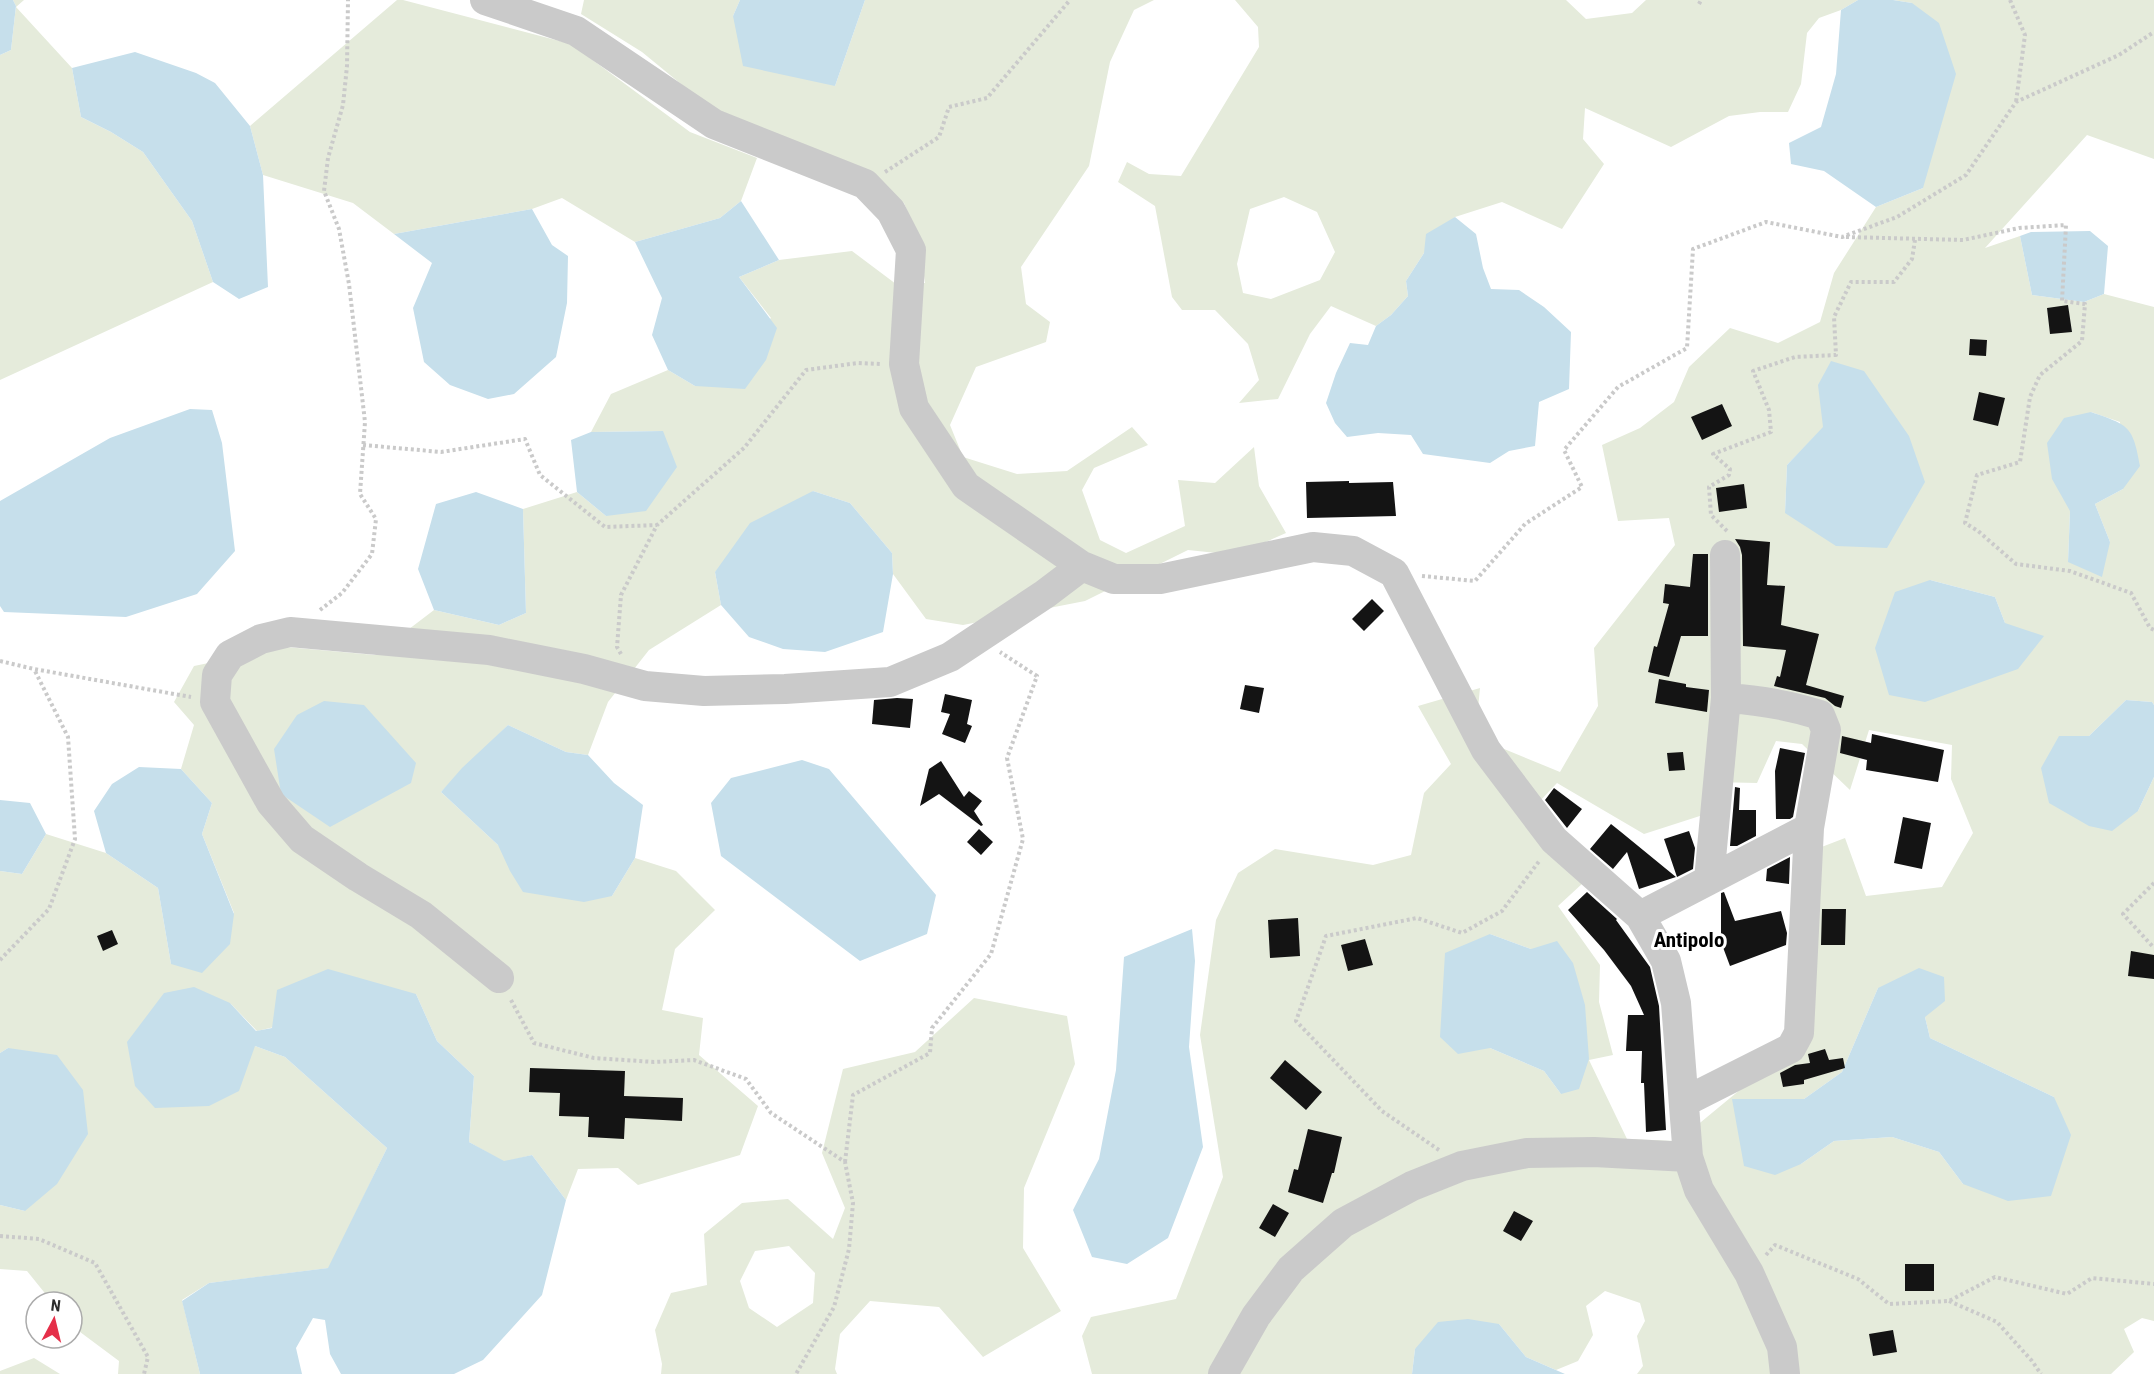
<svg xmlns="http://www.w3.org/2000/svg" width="2154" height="1374" font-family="'Roboto Condensed',sans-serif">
<rect width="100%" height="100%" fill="#fff"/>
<!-- green -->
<path fill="#e5ebdb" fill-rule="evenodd" d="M 13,0 L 24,0 L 16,7 L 72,68 L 81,117 L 111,132 L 143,152 L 192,221 L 213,282 L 0,380 L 0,55 L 11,50 L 16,6 Z
M 397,0 L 403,0 L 571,44 L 690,132 L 757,158 L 741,201 L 720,218 L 635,242 L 562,198 L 532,209 L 394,234 L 353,203 L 263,175 L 250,126 Z
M 584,0 L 740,0 L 733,16 L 835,86 L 865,0 L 1154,0 L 1134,10 L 1110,62 L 1089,166 L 1021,267 L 1026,304 L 1050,322 L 1046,342 L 976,367 L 950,425 L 963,457 L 1017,474 L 1067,471 L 1132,427 L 1148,445 L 1094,468 L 1082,490 L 1100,540 L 1126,553 L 1185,526 L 1178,480 L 1215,483 L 1254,447 L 1259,486 L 1286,533 L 1236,555 L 1188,550 L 1085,601 L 963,625 L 926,619 L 893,574 L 892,553 L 850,503 L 813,491 L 715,572 L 721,605 L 649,650 L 608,702 L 588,755 L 566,752 L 508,725 L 441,792 L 498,845 L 612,896 L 635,858 L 676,871 L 715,910 L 675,949 L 662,1010 L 703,1018 L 699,1055 L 758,1106 L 740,1155 L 638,1185 L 618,1168 L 578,1169 L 566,1200 L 532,1155 L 504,1162 L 469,1142 L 474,1076 L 437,1041 L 416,994 L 257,1031 L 230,1003 L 255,1046 L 285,1057 L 387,1148 L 329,1268 L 209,1283 L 182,1300 L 200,1374 L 118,1374 L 119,1361 L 72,1326 L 72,1302 L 52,1302 L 27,1271 L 0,1269 L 0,1205 L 25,1211 L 8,1048 L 0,1053 L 0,871 L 22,874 L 46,834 L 106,853 L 158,888 L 171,964 L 234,913 L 202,834 L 212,803 L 181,769 L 194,725 L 174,702 L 194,666 L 286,647 L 375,655 L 434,610 L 499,625 L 526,613 L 523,509 L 577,492 L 606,516 L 663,431 L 591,432 L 611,394 L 668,370 L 695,386 L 771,318 L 739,277 L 779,260 L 852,251 L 896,284 L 925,283 L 919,240 L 904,203 L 850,165 L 726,121 L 642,52 L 581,14 Z
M 1235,0 L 1566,0 L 1586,19 L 1632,13 L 1646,0 L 1858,0 L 1841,10 L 1819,18 L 1807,33 L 1801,84 L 1788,112 L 1760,112 L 1729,116 L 1671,147 L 1585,108 L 1583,139 L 1604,164 L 1562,229 L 1502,202 L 1455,217 L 1424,253 L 1406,281 L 1408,296 L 1391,315 L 1376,326 L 1331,306 L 1310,334 L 1278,399 L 1239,403 L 1259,380 L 1248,344 L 1215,310 L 1182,310 L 1172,297 L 1155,206 L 1118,182 L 1127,162 L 1149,174 L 1181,176 L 1259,47 L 1258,27 ZM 1284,197 L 1317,212 L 1335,252 L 1320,280 L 1271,299 L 1243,293 L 1237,264 L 1250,209 Z
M 1893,0 L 2154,0 L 2154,159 L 2087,135 L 1985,248 L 2020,236 L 2032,295 L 2084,302 L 2104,294 L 2154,307 L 2154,705 L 2152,702 L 2126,700 L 2089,736 L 2059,736 L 2138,811 L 2154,777 L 2154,1321 L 2142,1318 L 2124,1329 L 2134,1352 L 2111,1374 L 1637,1374 L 1643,1366 L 1637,1336 L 1645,1321 L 1640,1303 L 1605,1291 L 1586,1306 L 1593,1335 L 1578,1361 L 1556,1370 L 1526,1357 L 1499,1324 L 1415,1349 L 1412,1374 L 1092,1374 L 1082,1336 L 1091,1317 L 1176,1299 L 1223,1177 L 1200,1035 L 1216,920 L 1238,873 L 1275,849 L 1373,865 L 1411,855 L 1424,793 L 1451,764 L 1418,706 L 1480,688 L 1477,719 L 1492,744 L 1560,772 L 1598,706 L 1594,648 L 1675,545 L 1669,518 L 1618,521 L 1602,445 L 1640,428 L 1674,402 L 1689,367 L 1730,328 L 1778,343 L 1820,322 L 1834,273 L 1876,207 L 1923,188 L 1912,3 ZM 2091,412 L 2120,422 L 2123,489 L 2095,504 L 2110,542 L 2068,562 L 2070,511 ZM 1824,427 L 1785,513 L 1787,465 ZM 1930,580 L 1995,597 L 2005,623 ZM 1869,730 L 1952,745 L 1951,779 L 1973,833 L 1942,887 L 1866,896 L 1845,838 L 1819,848 L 1811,1031 L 1678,1141 L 1627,1139 L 1589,1060 L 1613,1055 L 1599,1002 L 1600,965 L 1558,906 L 1583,883 L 1523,819 L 1557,783 L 1644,834 L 1706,814 L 1713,782 L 1757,783 L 1776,741 L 1802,744 L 1850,790 ZM 1490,934 L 1531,949 L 1561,1094 L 1544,1071 L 1490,1048 ZM 1878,988 L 1925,1017 L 1930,1038 L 2054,1097 L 1963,1184 L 1939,1152 L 1892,1137 L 1834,1141 L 1801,1164 L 1732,1099 L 1804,1099 L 1842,1072 Z
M 974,998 L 1067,1016 L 1075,1064 L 1024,1188 L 1023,1248 L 1061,1311 L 983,1357 L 939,1307 L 870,1301 L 840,1334 L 835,1369 L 837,1374 L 661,1374 L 662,1364 L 655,1330 L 671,1293 L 707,1285 L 704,1234 L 742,1203 L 788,1199 L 833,1239 L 845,1208 L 822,1153 L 843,1069 L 915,1052 ZM 789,1246 L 815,1273 L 813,1303 L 777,1327 L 749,1308 L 740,1281 L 755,1251 Z
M 34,1358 L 60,1374 L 0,1374 L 0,1371 Z"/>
<!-- water -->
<path fill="#c6dfeb" d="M 0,0 L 13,0 L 16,6 L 11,50 L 0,55 Z
M 740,0 L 865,0 L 835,86 L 743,66 L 733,16 Z
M 1858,0 L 1893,0 L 1912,3 L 1939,23 L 1956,74 L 1923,188 L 1876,207 L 1824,171 L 1791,164 L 1789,143 L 1821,127 L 1836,74 L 1841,10 Z
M 135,52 L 196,73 L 215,83 L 250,126 L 263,175 L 268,287 L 239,299 L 213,282 L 192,221 L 143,152 L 111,132 L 81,117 L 72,68 Z
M 741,201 L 779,260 L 739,277 L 777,328 L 766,360 L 745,389 L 695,386 L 668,370 L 652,335 L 662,298 L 635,242 L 720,218 Z
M 532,209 L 552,245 L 568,256 L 567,303 L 556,357 L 514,394 L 488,399 L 450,385 L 424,362 L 413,308 L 432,263 L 394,234 Z
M 1455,217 L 1476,234 L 1483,268 L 1491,289 L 1519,290 L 1544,307 L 1571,332 L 1569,389 L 1539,402 L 1535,446 L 1509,451 L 1490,463 L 1423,454 L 1411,435 L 1378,433 L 1347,437 L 1335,423 L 1326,403 L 1336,373 L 1350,343 L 1368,345 L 1376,326 L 1391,315 L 1408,296 L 1406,281 L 1424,253 L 1426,234 Z
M 2090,231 L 2108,246 L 2104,294 L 2084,302 L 2032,295 L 2020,236 L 2031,232 Z
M 1831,361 L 1864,371 L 1909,436 L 1925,482 L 1887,548 L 1836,546 L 1785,513 L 1787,465 L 1823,427 L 1818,385 Z
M 190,409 L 212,410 L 222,443 L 235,551 L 197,594 L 126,617 L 4,612 L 0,606 L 0,501 L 110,438 Z
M 2091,412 C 2128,425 2133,425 2140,466 L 2123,489 L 2095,504 L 2110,542 L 2102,577 L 2068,562 L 2070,511 L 2052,479 L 2047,443 L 2064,418 Z
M 663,431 L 677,467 L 646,511 L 606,516 L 577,492 L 571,440 L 591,432 Z
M 813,491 L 850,503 L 892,553 L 893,574 L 883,632 L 825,652 L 783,649 L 749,637 L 721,605 L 715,572 L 750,523 Z
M 476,492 L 523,509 L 526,613 L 499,625 L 434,610 L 418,569 L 436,504 Z
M 1930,580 L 1995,597 L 2005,623 L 2044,636 L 2018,669 L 1925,702 L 1889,695 L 1875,648 L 1895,592 Z
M 2126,700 L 2152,702 L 2154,705 L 2154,777 L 2138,811 L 2112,831 L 2089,826 L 2049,803 L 2041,768 L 2059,736 L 2089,736 Z
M 324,701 L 364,705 L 416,763 L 411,783 L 330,827 L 281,794 L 274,749 L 297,715 Z
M 508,725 L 566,752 L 588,755 L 614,783 L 643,805 L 635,858 L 612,896 L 584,902 L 523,892 L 510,871 L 498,845 L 441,792 L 462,768 Z
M 802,760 L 829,769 L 936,895 L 927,934 L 860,961 L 721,856 L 711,803 L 731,778 Z
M 139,767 L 181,769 L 212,803 L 202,834 L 234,914 L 230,944 L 202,973 L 171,964 L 158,888 L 106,853 L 94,811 L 112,784 Z
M 0,800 L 30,803 L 46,834 L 22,874 L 0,871 Z
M 1192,929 L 1195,961 L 1189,1047 L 1203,1147 L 1168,1238 L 1127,1264 L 1092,1257 L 1073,1210 L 1099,1159 L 1116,1070 L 1124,957 Z
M 1490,934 L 1531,949 L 1557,941 L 1573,963 L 1585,1005 L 1589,1059 L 1579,1089 L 1561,1094 L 1544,1071 L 1490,1048 L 1458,1054 L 1440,1037 L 1445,953 Z
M 1919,968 L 1944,977 L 1945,1001 L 1925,1017 L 1930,1038 L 2054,1097 L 2071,1135 L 2051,1196 L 2008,1201 L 1963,1184 L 1939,1152 L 1892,1137 L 1834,1141 L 1801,1164 L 1775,1175 L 1744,1166 L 1732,1099 L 1804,1099 L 1842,1072 L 1878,988 Z
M 328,969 L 416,994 L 437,1041 L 474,1076 L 469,1142 L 504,1161 L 532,1155 L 566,1200 L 542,1295 L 483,1360 L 454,1374 L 341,1374 L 330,1354 L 325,1320 L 313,1318 L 296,1348 L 302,1374 L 200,1374 L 182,1301 L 209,1283 L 328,1268 L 387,1148 L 285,1057 L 255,1046 L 239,1091 L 209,1106 L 155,1108 L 135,1086 L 127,1042 L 164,993 L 194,987 L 230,1003 L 256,1031 L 272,1028 L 277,990 Z
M 8,1048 L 57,1055 L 83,1090 L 88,1134 L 57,1184 L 25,1211 L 0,1205 L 0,1053 Z
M 1468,1319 L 1499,1324 L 1526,1357 L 1565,1374 L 1412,1374 L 1415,1349 L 1438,1322 Z"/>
<!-- building -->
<path fill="#141414" d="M 2068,305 L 2072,332 L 2050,334 L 2047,308 Z
M 1970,339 L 1987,340 L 1986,356 L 1969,355 Z
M 1979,392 L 2005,398 L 1998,426 L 1973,420 Z
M 1722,404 L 1732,426 L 1702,440 L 1691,417 Z
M 1349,481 L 1349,483 L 1393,482 L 1396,516 L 1307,518 L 1306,482 Z
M 1744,484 L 1747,508 L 1719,512 L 1716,488 Z
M 1735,539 L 1770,542 L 1767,585 L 1785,586 L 1781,625 L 1819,634 L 1806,685 L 1844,696 L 1841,708 L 1835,706 L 1825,698 L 1774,686 L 1777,676 L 1780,677 L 1786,650 L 1743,646 L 1742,555 L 1740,547 Z
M 1693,554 L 1708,554 L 1708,636 L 1681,636 L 1669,677 L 1648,672 L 1654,646 L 1657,647 L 1669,604 L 1663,603 L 1665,584 L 1690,587 Z
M 1372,599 L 1384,611 L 1364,631 L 1352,619 Z
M 1659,679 L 1686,684 L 1686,687 L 1709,690 L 1707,712 L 1655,703 Z
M 1245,685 L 1264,688 L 1259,713 L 1240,709 Z
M 945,694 L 972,700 L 967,724 L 972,726 L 965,743 L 942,734 L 950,714 L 941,712 Z
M 897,698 L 913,699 L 910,728 L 872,724 L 874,700 Z
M 1872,734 L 1944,750 L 1938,782 L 1866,770 L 1867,760 L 1840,753 L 1842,736 L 1871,743 Z
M 1780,748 L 1805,753 L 1793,817 L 1790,819 L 1776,819 L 1775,771 Z
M 1683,752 L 1685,770 L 1669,771 L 1667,753 Z
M 941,761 L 964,797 L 969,791 L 982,801 L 974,811 L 983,825 L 981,826 L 939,794 L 920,806 L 929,769 Z
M 1735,787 L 1740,788 L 1739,810 L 1756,810 L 1756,836 L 1737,846 L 1730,846 Z
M 1554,788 L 1582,809 L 1567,828 L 1545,800 Z
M 1903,817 L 1931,823 L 1922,869 L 1894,863 Z
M 1611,824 L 1621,832 L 1676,877 L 1639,889 L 1627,852 L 1613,869 L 1590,849 Z
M 979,829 L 993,842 L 981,855 L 967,842 Z
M 1689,831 L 1695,848 L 1693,869 L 1677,877 L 1664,839 Z
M 1790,857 L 1789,884 L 1766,881 L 1767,869 Z
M 1587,892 L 1617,919 L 1616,920 L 1650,967 L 1659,1006 L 1666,1130 L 1646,1132 L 1644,1083 L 1641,1083 L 1642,1051 L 1626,1051 L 1628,1015 L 1644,1015 L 1631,986 L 1604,950 L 1568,910 Z
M 1724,892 L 1735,921 L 1781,911 L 1787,933 L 1786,945 L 1730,966 L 1721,942 L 1721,893 Z
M 1822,909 L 1846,909 L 1845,945 L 1821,945 Z
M 1298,918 L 1300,956 L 1270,958 L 1268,920 Z
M 112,930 L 118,944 L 103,951 L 97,936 Z
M 1365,939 L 1373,965 L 1348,971 L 1341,945 Z
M 2131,951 L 2154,955 L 2154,979 L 2128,976 Z
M 1825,1049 L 1829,1060 L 1843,1058 L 1845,1068 L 1804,1080 L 1804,1084 L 1783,1087 L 1780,1073 L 1795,1065 L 1810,1063 L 1808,1054 Z
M 1285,1060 L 1322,1092 L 1306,1110 L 1270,1078 Z
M 530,1068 L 625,1071 L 624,1096 L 683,1098 L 682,1121 L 625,1118 L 624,1139 L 588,1137 L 589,1117 L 559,1116 L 560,1093 L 529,1092 Z
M 1308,1129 L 1342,1137 L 1334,1173 L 1332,1173 L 1323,1203 L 1288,1192 L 1294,1169 L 1298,1170 Z
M 1273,1204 L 1289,1213 L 1275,1237 L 1259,1228 Z
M 1514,1211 L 1533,1221 L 1521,1241 L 1503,1231 Z
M 1905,1264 L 1934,1264 L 1934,1291 L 1905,1291 Z
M 1893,1330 L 1897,1352 L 1873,1356 L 1869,1334 Z"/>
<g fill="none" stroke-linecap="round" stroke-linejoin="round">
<!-- path -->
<path stroke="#cacaca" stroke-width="4" stroke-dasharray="3 3" stroke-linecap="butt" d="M 2010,0 L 2025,35 L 2016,102
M 1699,4 L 1701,0
M 885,172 L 939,137 L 949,107 L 987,98 L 1070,0
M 1846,237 L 1963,240 L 2019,228 L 2066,225 L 2062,301 L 2085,304 L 2082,341 L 2040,375 L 2030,397 L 2020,462 L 1977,475 L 1965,523 L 1978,531 L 2016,564 L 2070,571 L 2131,593 L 2150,628 L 2154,630
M 363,445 L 441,452 L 525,439 L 540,475 L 605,527 L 657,525
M 1727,531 L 1711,515 L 1709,487 L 1729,475 L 1730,469 L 1713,454 L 1771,432 L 1769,410 L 1753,371 L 1795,357 L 1836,355 L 1834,317 L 1851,282 L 1894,282 L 1912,259 L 1915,240
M 1422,576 L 1475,581 L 1525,524 L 1582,487 L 1564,450 L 1618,387 L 1687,348 L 1693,249 L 1766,222 L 1842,237 L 1897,217 L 1966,175 L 2016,102 L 2119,55 L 2154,32
M 320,610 L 342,593 L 372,554 L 376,519 L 360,494 L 365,422 L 349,284 L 339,229 L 324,191 L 328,158 L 343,105 L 347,66 L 348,0
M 621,654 L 617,647 L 621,595 L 657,525 L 744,448 L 806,370 L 858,363 L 881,364
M 0,661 L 34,669 L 191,697
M 2154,883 L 2123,914 L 2154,948
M 0,960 L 49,909 L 75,839 L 68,737 L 34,669
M 511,1000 L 534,1043 L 594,1058 L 654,1062 L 694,1060 L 746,1079 L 771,1113 L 845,1162 L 853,1203 L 849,1249 L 834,1307 L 796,1374
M 1439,1150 L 1382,1111 L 1296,1021 L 1326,936 L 1417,918 L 1462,933 L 1502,911 L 1540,860
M 845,1162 L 853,1095 L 930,1053 L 932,1028 L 991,954 L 1023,839 L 1007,758 L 1037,676 L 1000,652
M 0,1236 L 39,1239 L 95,1263 L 148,1357 L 144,1374
M 1766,1255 L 1775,1245 L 1858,1279 L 1889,1304 L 1949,1301 L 1995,1277 L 2067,1294 L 2092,1278 L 2154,1284
M 1949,1301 L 1997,1322 L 2032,1361 L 2041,1374"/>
<!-- minor -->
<path stroke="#cacaca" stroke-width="30" d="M 485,0 L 576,31 L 714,124 L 865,184 L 891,211 L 911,250 L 904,364 L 914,408 L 966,486 L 1082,566 L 1114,579 L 1160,579 L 1313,547 L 1353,551 L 1394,573 L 1486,750 L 1554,840 L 1640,916 L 1666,961 L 1676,1003 L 1688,1157 L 1699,1190 L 1749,1273 L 1782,1347 L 1785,1374
M 1709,880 L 1726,698
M 1640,916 L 1809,828
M 499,978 L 421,915 L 358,877 L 302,839 L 271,803 L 215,702 L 217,675 L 230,655 L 261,639 L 290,632 L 489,650 L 584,669 L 645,686 L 704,691 L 785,689 L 890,682 L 950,657 L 1045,594 L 1082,566
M 1684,1102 L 1791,1048 L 1799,1033 L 1809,828 L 1826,730 L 1820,715 C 1789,705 1758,700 1726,698 L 1725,555
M 1223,1374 L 1256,1316 L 1291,1269 L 1343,1223 L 1412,1186 L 1462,1166 L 1527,1153 L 1594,1152 L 1688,1157"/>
</g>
<g text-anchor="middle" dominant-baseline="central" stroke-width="6" stroke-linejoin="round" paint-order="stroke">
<!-- quarter labels -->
<g font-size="21" font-weight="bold" fill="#000" stroke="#fff">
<text x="1689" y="940">Antipolo</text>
</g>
</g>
<!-- north arrow -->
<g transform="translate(54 1320) rotate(7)"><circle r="28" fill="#ffffff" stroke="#ababab" stroke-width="1.5"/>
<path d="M0-4.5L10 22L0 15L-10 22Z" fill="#e52f49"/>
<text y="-9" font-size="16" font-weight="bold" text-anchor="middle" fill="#2d2d2d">N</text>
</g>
</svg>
